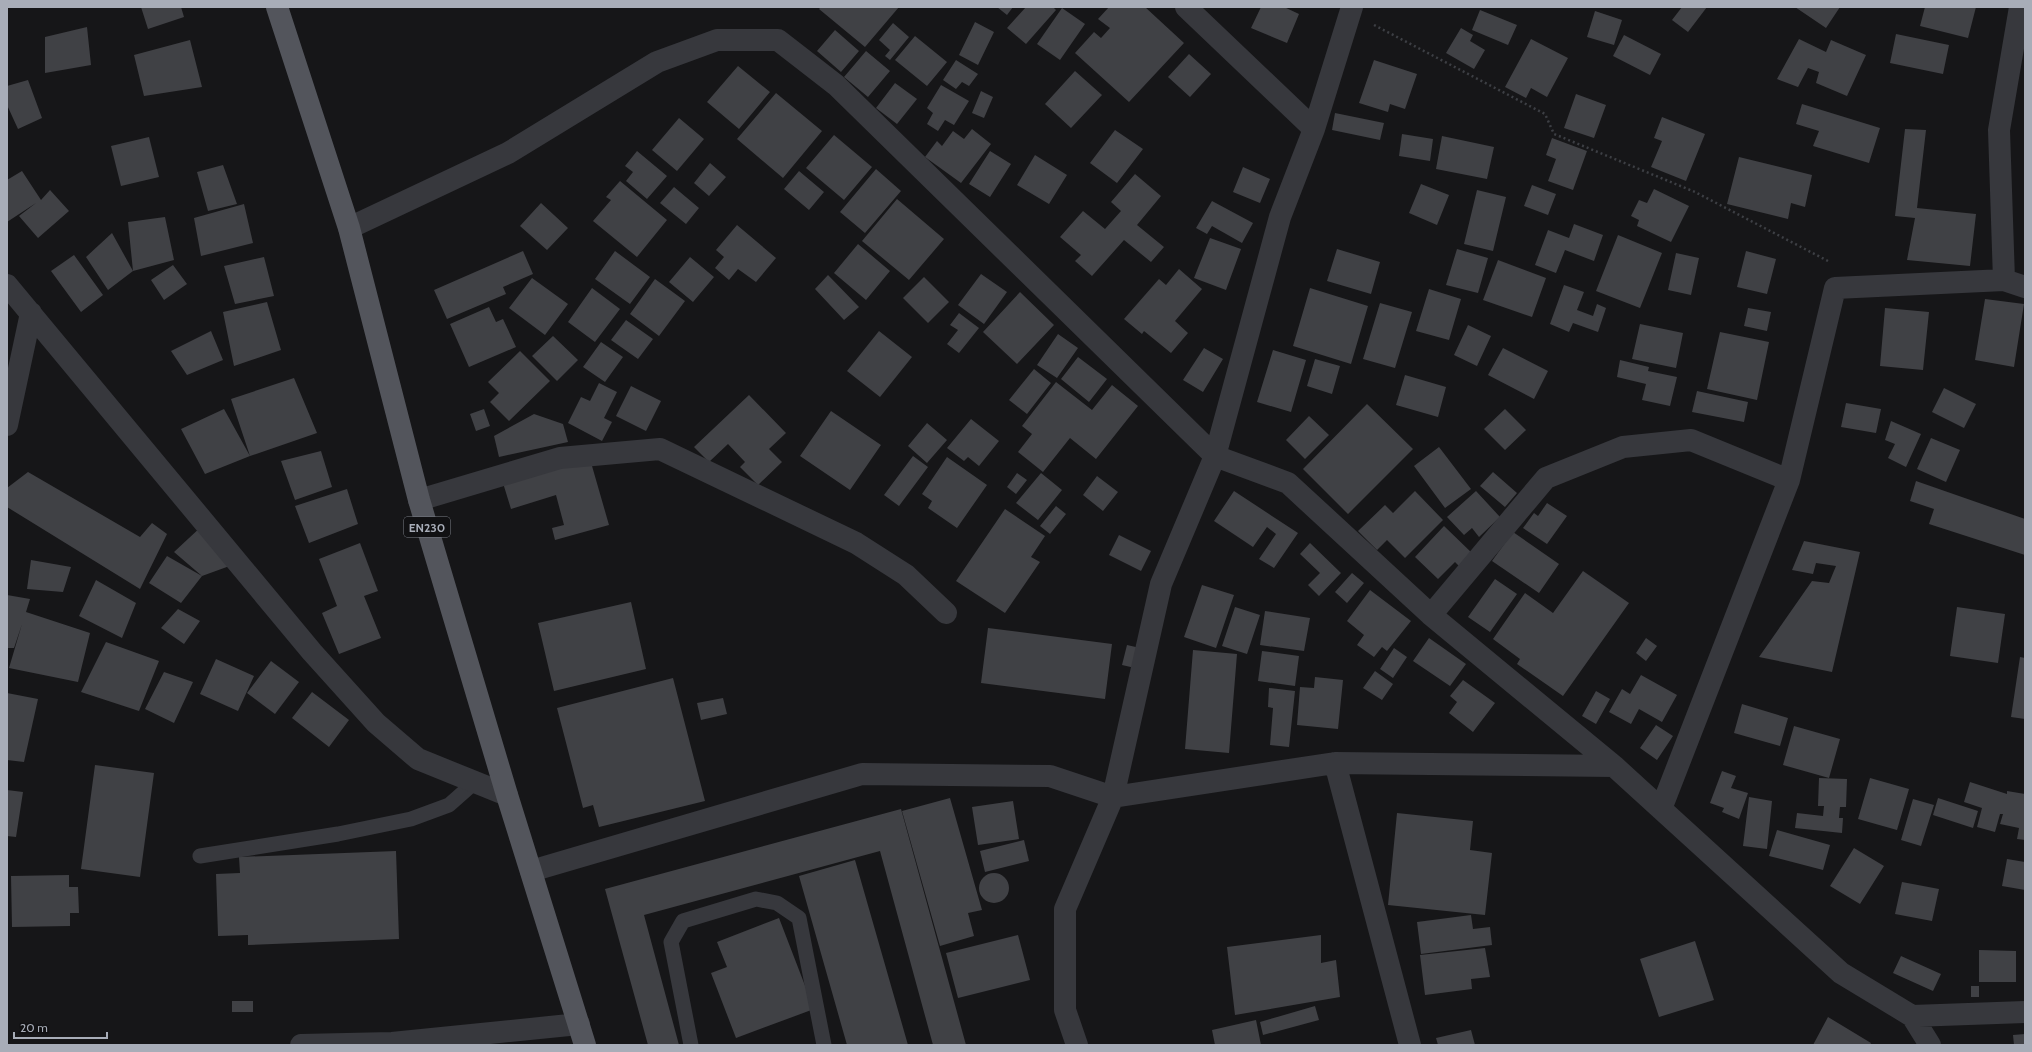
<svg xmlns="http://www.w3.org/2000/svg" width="2032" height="1052" font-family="Cabin,sans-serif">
<rect width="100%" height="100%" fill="#161618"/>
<!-- building -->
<path fill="#404145" d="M 141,7 L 181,7 L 184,17 L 148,29 Z
M 821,7 L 899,7 L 865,47 L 819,9 Z
M 997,7 L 1013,7 L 1007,15 Z
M 1026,7 L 1053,7 L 1056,10 L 1026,44 L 1007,28 Z
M 1109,7 L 1145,7 L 1184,43 L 1129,102 L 1075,53 L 1094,32 L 1101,38 L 1110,28 L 1098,19 Z
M 1261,7 L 1284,7 L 1299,14 L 1287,43 L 1251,28 Z
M 1682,7 L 1707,7 L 1688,32 L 1672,20 Z
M 1795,7 L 1840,7 L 1826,28 Z
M 1925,7 L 1976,7 L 1968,38 L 1920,26 Z
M 1062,8 L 1085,24 L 1060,60 L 1037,44 Z
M 1480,10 L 1517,25 L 1508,45 L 1472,30 Z
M 1595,11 L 1622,20 L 1614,45 L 1587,37 Z
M 975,22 L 994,32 L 978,65 L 959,55 Z
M 893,23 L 909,37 L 890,60 L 885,56 L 890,50 L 879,40 Z
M 87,27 L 91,65 L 45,73 L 45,37 Z
M 1461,28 L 1473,35 L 1470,41 L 1485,50 L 1474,69 L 1446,53 Z
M 835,30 L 859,51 L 841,72 L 817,51 Z
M 1896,34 L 1949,45 L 1943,74 L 1890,63 Z
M 1624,35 L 1661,54 L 1650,75 L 1613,56 Z
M 915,36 L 947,62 L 927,86 L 895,60 Z
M 1531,39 L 1568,58 L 1547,97 L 1531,88 L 1526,98 L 1505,87 Z
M 1799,39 L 1826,52 L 1831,40 L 1866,55 L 1847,96 L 1816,83 L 1819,72 L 1808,68 L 1798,87 L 1777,79 Z
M 190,40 L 202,87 L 144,96 L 134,55 Z
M 866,51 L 890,71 L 868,97 L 844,77 Z
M 1189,54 L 1211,74 L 1190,97 L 1168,77 Z
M 956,60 L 978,74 L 969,86 L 962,82 L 956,89 L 943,80 Z
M 1374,60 L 1417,74 L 1405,109 L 1390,104 L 1388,112 L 1359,103 Z
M 738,66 L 770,92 L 739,129 L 707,102 Z
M 1075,71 L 1102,95 L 1071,128 L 1045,104 Z
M 28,80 L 42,118 L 18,129 L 7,105 L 7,86 Z
M 895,83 L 917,99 L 897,124 L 876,108 Z
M 941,85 L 969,101 L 954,125 L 945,120 L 938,131 L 927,124 L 933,113 L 927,108 Z
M 981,91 L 993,97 L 984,118 L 972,113 Z
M 776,93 L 822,131 L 783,178 L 737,139 Z
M 1576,94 L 1606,105 L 1594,138 L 1564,128 Z
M 1802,104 L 1880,128 L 1869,163 L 1813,146 L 1819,131 L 1796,124 Z
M 1335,113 L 1384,123 L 1380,140 L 1332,130 Z
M 1662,117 L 1705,134 L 1686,181 L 1651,167 L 1662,141 L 1654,138 Z
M 679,118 L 704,139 L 677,171 L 652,150 Z
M 972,129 L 991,144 L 961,183 L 925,157 L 937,141 L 942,146 L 953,131 L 964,139 Z
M 1905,129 L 1926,130 L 1917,208 L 1976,214 L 1970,266 L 1907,260 L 1915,218 L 1895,216 Z
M 1115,130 L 1143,149 L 1117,183 L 1090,163 Z
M 1402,134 L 1433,139 L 1430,161 L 1399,156 Z
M 834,135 L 872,167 L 844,200 L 806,168 Z
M 1442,136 L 1494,147 L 1487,179 L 1436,169 Z
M 149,137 L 159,177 L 121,186 L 111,146 Z
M 1552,138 L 1587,151 L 1573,190 L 1548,181 L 1556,159 L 1546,155 Z
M 637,151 L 667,176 L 647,199 L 626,181 L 633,172 L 625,166 Z
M 990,151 L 1011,164 L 990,197 L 969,184 Z
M 1035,155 L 1067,175 L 1049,204 L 1017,185 Z
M 1739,157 L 1812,175 L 1805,207 L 1791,203 L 1788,219 L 1727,204 Z
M 710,163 L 726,177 L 709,196 L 694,183 Z
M 223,165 L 237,204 L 208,211 L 197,172 Z
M 1243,167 L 1270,179 L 1260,203 L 1233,192 Z
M 876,169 L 901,191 L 865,233 L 840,212 Z
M 22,171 L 41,200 L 50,190 L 69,211 L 38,238 L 19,216 L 36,203 L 7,222 L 7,180 Z
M 799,171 L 824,192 L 809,210 L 784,189 Z
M 1135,174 L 1161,196 L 1137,225 L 1164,247 L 1151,262 L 1124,240 L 1092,276 L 1075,261 L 1081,255 L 1060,237 L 1083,211 L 1105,229 L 1121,211 L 1111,202 Z
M 620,181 L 667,220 L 637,257 L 593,221 L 611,200 L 606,197 Z
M 1421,184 L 1449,195 L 1437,225 L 1409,213 Z
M 1532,185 L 1556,194 L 1548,215 L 1524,206 Z
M 674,187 L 699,208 L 686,224 L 660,203 Z
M 1654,189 L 1689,206 L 1671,242 L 1637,226 L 1639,220 L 1631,216 L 1639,200 L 1647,203 Z
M 1477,190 L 1506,197 L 1493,251 L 1464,244 Z
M 897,199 L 944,239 L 909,280 L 862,241 Z
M 1212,201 L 1253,223 L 1242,243 L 1212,226 L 1207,234 L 1196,228 Z
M 541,203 L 568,228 L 547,250 L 520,226 Z
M 244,204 L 253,243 L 201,256 L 194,218 Z
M 165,217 L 174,260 L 133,271 L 108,290 L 86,257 L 112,233 L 133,271 L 128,222 Z
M 1574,224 L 1603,235 L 1594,261 L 1565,250 L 1556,273 L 1535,265 L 1548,230 L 1569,238 Z
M 737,225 L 776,258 L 756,282 L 738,269 L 729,280 L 715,268 L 724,257 L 716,250 Z
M 1618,235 L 1662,253 L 1640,308 L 1596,291 Z
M 1210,238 L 1241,249 L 1226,290 L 1194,278 Z
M 858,244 L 890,271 L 866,300 L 834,273 Z
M 1337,249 L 1380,262 L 1371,294 L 1327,281 Z
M 1457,249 L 1488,258 L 1478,293 L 1446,285 Z
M 523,251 L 533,274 L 503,287 L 506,294 L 447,319 L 434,290 Z
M 615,251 L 650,277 L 630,304 L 595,279 Z
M 1746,251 L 1776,259 L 1767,294 L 1737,287 Z
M 1676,253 L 1699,258 L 1691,295 L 1668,290 Z
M 74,255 L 103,295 L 81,312 L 51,271 Z
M 264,257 L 274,296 L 235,304 L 224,266 Z
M 690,257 L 714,277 L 693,302 L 669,282 Z
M 1498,260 L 1546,278 L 1532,317 L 1483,300 Z
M 173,265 L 187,284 L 164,300 L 151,280 Z
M 1179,269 L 1202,289 L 1175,321 L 1188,333 L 1171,353 L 1144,331 L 1142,334 L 1124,319 L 1159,279 L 1166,285 Z
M 981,274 L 1007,292 L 984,324 L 958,305 Z
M 828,275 L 859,307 L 844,320 L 815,289 Z
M 924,277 L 949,302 L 928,323 L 903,298 Z
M 532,278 L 568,304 L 545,335 L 509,308 Z
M 655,279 L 685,301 L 659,336 L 630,314 Z
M 1564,285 L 1584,292 L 1577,310 L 1593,316 L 1597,304 L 1606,308 L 1598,332 L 1573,323 L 1569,332 L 1550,324 Z
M 592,288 L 620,309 L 595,342 L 568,322 Z
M 1310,288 L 1368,306 L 1351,364 L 1293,346 Z
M 1429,289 L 1461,299 L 1449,340 L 1416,331 Z
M 1020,292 L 1054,325 L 1017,364 L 983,332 Z
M 1985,299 L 2024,304 L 2014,367 L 1975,360 Z
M 267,302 L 281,350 L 234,366 L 223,312 Z
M 1380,303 L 1412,312 L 1395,368 L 1363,359 Z
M 489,307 L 496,322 L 503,319 L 516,347 L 469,367 L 450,324 Z
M 1748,308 L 1771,312 L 1767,331 L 1744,326 Z
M 1885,308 L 1929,312 L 1923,370 L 1880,366 Z
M 959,313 L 979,328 L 959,353 L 947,344 L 958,330 L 950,325 Z
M 626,320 L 653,339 L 638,359 L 611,340 Z
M 1640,324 L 1683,333 L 1676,368 L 1632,359 Z
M 1468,325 L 1491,336 L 1477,366 L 1454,355 Z
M 211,331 L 223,360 L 187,375 L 171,351 Z
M 879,331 L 912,357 L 880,397 L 847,371 Z
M 1720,332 L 1769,342 L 1757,400 L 1707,389 Z
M 1058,334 L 1078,348 L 1057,378 L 1037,365 Z
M 553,336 L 578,360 L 557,381 L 532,356 Z
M 601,342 L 623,357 L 605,382 L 583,367 Z
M 1204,348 L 1223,359 L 1203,392 L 1183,380 Z
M 1503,348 L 1548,371 L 1534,399 L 1488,375 Z
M 1273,350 L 1306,360 L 1291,412 L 1257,402 Z
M 520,351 L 550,381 L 509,421 L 490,402 L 499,393 L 488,382 Z
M 1078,357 L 1107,379 L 1089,402 L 1061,379 Z
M 1315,359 L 1340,366 L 1332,394 L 1307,386 Z
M 1620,360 L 1649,367 L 1648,371 L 1677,377 L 1670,406 L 1642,400 L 1646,384 L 1617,377 Z
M 1034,369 L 1051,383 L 1027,414 L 1009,400 Z
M 1405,375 L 1446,387 L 1438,417 L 1396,405 Z
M 294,378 L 317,433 L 250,456 L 231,399 Z
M 1056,382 L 1092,410 L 1112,385 L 1138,406 L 1096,459 L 1070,438 L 1043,472 L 1018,452 L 1032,434 L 1022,426 Z
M 599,383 L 617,392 L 604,418 L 612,422 L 602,441 L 568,423 L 581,397 L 590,401 Z
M 631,386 L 661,401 L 646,431 L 616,416 Z
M 1944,388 L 1976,404 L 1964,428 L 1932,412 Z
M 1697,391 L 1748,402 L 1744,422 L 1692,412 Z
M 749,395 L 786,433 L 769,449 L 782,462 L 758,485 L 740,467 L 745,462 L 728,444 L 709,462 L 694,447 Z
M 1846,403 L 1881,409 L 1876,433 L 1841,427 Z
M 1367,404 L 1413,449 L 1348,514 L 1303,469 Z
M 224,409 L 250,456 L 205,474 L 181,429 Z
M 484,409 L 490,426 L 476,431 L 470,414 Z
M 1505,409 L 1526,430 L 1505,450 L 1484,429 Z
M 831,411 L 881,445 L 850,490 L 800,456 Z
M 534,414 L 563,424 L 568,442 L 499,457 L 494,436 Z
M 1309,416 L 1329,435 L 1305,459 L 1286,440 Z
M 971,419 L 999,441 L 979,466 L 968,457 L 964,461 L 947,448 Z
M 1891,421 L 1921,434 L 1906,467 L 1888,458 L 1895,444 L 1885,440 Z
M 927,423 L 947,440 L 927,463 L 908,446 Z
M 1931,438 L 1960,450 L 1946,482 L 1917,469 Z
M 1439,447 L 1471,489 L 1445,508 L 1414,466 Z
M 321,451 L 332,487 L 295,500 L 281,461 Z
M 913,456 L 928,467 L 899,506 L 884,495 Z
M 947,457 L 987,485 L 957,528 L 928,508 L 932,501 L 922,494 Z
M 590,459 L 609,525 L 555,540 L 552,528 L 564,525 L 556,495 L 511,509 L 503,483 Z
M 28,472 L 140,537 L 152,523 L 167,534 L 140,589 L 7,507 L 7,488 Z
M 1493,472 L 1517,493 L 1505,507 L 1480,486 Z
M 1017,473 L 1027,480 L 1016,494 L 1007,487 Z
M 1041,473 L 1062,490 L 1038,520 L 1016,503 Z
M 1097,476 L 1118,492 L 1103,511 L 1083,495 Z
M 1916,481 L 2025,519 L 2025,555 L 1929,524 L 1934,509 L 1910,501 Z
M 347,489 L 358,524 L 309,543 L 295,506 Z
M 1234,491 L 1298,533 L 1274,568 L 1259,559 L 1276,534 L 1267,527 L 1253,547 L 1214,521 Z
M 1415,491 L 1443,520 L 1405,558 L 1387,540 L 1377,550 L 1358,531 L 1385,505 L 1393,513 Z
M 1476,491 L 1500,517 L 1479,537 L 1472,528 L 1464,535 L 1447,517 Z
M 1547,503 L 1567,516 L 1547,544 L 1523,528 L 1534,513 L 1538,516 Z
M 1056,506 L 1066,514 L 1050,534 L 1040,526 Z
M 1005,509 L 1045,536 L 1031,557 L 1040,562 L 1005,613 L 956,581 Z
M 203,525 L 235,564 L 202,576 L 174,552 Z
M 1444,526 L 1474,555 L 1461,568 L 1455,562 L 1438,579 L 1415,557 Z
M 1513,532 L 1559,564 L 1539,593 L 1492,561 Z
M 1119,535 L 1151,551 L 1141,571 L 1109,555 Z
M 1804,541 L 1860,552 L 1832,672 L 1759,657 L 1812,581 L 1829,583 L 1836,566 L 1816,563 L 1813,574 L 1792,570 Z
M 360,543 L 378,591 L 364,596 L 381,638 L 339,654 L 322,613 L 337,606 L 319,559 Z
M 1310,543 L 1341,573 L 1319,596 L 1308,585 L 1320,573 L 1300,554 Z
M 167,556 L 202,576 L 181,603 L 149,583 Z
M 31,560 L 71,567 L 63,592 L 27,589 Z
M 1583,571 L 1629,603 L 1563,696 L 1517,664 L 1520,659 L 1493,639 L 1525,593 L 1553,613 Z
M 1352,573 L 1364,583 L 1347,603 L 1335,592 Z
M 1495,579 L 1517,594 L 1490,632 L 1468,617 Z
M 96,580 L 136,603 L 122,638 L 79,616 Z
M 1202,585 L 1234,595 L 1216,648 L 1184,637 Z
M 1370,590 L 1411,621 L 1387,651 L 1382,647 L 1374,657 L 1357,645 L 1364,635 L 1347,621 Z
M 7,595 L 30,599 L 26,612 L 90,633 L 78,682 L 9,668 L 22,624 L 14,648 L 7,648 Z
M 631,602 L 646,669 L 554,691 L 538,623 Z
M 1235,607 L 1260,615 L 1247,654 L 1222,646 Z
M 1957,607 L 2005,614 L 1998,663 L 1950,656 Z
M 178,609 L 200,621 L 184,644 L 161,628 Z
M 1265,611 L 1310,618 L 1304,651 L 1260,645 Z
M 988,628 L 1112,644 L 1105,699 L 981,683 Z
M 1429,638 L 1466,664 L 1450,686 L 1413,661 Z
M 1646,638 L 1657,646 L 1646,661 L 1636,653 Z
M 106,642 L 159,661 L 139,711 L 81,692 Z
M 1127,645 L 1140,648 L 1135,668 L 1122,665 Z
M 1394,648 L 1407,657 L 1393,678 L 1380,669 Z
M 1193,650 L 1237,654 L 1229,753 L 1185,749 Z
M 1262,651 L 1299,656 L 1295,686 L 1258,681 Z
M 2020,657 L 2025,658 L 2025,719 L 2011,717 Z
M 216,659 L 254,676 L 238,711 L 200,694 Z
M 271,661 L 299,682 L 275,714 L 247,693 Z
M 1375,671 L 1393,684 L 1382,700 L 1363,688 Z
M 164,672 L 193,682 L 174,723 L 145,709 Z
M 1641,675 L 1677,695 L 1662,722 L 1639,709 L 1631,724 L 1609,712 L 1622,689 L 1630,694 Z
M 1315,677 L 1343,680 L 1338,729 L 1297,725 L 1300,687 L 1314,688 Z
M 673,678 L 705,801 L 599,827 L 593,805 L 583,808 L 557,708 Z
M 1463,680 L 1495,703 L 1473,732 L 1449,713 L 1457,702 L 1450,696 Z
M 1269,688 L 1295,691 L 1289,747 L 1270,745 L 1273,708 L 1268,707 Z
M 1596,691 L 1610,699 L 1596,724 L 1582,716 Z
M 312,692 L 349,720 L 329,747 L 292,718 Z
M 7,693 L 38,699 L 24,762 L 7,760 Z
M 723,698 L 727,714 L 701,720 L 697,703 Z
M 1742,704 L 1788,718 L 1780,746 L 1734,733 Z
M 1656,725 L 1673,736 L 1657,760 L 1640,748 Z
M 1794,726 L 1840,739 L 1829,778 L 1783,765 Z
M 95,765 L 154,773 L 140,877 L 81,869 Z
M 1722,771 L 1736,776 L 1731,788 L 1748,793 L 1739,819 L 1722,812 L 1724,808 L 1710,803 Z
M 1819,778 L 1847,779 L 1846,807 L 1840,807 L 1839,818 L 1843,818 L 1842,833 L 1795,828 L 1797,813 L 1823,816 L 1824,806 L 1818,806 Z
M 1870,778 L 1909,789 L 1897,830 L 1858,819 Z
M 1970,782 L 2007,794 L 2007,791 L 2025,794 L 2025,840 L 2017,839 L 2019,828 L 2000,824 L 2003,814 L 2000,814 L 1995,832 L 1977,827 L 1982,808 L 1964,802 Z
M 7,790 L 23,792 L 16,837 L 7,836 Z
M 1749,797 L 1772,801 L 1767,849 L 1743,846 Z
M 950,798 L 982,910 L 968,913 L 974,936 L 940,946 L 902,811 Z
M 1938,798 L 1978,811 L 1973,828 L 1933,815 Z
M 1913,799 L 1934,805 L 1921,846 L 1901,840 Z
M 1013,801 L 1019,839 L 978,845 L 972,807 Z
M 901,809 L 966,1045 L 933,1045 L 880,851 L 644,915 L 679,1045 L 648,1045 L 605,889 Z
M 1397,813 L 1473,821 L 1470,850 L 1492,853 L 1485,915 L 1388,905 Z
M 1777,830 L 1830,845 L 1823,870 L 1769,856 Z
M 1024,840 L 1029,861 L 985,872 L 980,851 Z
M 1854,848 L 1884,866 L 1860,904 L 1830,886 Z
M 396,851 L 399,939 L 248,945 L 248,935 L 218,936 L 216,874 L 240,873 L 239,857 Z
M 2007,859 L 2025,862 L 2025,890 L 2002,886 Z
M 855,860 L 908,1045 L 847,1045 L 799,876 Z
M979 888a15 15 0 1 1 30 0a15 15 0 1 1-30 0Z
M 69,875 L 69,887 L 78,887 L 79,913 L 70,913 L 70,926 L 12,927 L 11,876 Z
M 1902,882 L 1939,889 L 1932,921 L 1895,914 Z
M 1471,915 L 1473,929 L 1490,927 L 1492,945 L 1421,954 L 1417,922 Z
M 779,918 L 814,1009 L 736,1038 L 711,973 L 727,967 L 717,942 Z
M 1018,935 L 1030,980 L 958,998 L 946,953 Z
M 1321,935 L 1321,963 L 1336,960 L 1340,997 L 1235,1015 L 1227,947 Z
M 1695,941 L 1714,1000 L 1659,1017 L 1640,959 Z
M 1485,948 L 1490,977 L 1471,979 L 1472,989 L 1425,995 L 1420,955 Z
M 1979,950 L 2016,951 L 2016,982 L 1979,982 Z
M 1901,956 L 1941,974 L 1933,991 L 1893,973 Z
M 1971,986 L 1979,986 L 1979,997 L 1971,997 Z
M 232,1001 L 253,1001 L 253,1012 L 232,1012 Z
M 1315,1006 L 1319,1020 L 1263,1035 L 1260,1022 Z
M 1828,1017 L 1871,1043 L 1870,1045 L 1813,1045 Z
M 1256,1020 L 1261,1045 L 1215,1045 L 1212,1030 Z
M 1471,1030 L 1475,1045 L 1438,1045 L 1436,1038 Z
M 2025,1034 L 2025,1045 L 2014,1045 L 2013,1035 Z"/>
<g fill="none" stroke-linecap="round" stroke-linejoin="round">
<!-- path -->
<path stroke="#3d3f44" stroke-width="2.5" stroke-dasharray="2 3" stroke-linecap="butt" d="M 1374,25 L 1545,114 L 1554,134 L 1695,192 L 1828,261"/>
<!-- lane -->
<path stroke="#37383d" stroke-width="15" d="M 200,856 L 338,834 L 411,819 L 449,805 L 475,782
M 691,1045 L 671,942 L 683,921 L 756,899 L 777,903 L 799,918 L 824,1045"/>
<!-- street -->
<path stroke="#37383d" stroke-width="22" d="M 1186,7 L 1314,129
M 349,228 L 508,153 L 657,62 L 717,40 L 778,40 L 836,85 L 1215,456 L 1288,483 L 1431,615 L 1614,766 L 1841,973 L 1912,1016 L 2025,1012
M 2004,280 L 1999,130 L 2020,7
M 7,285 L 312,652 L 376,723 L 418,759 L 507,795
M 7,425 L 31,313
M 419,500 L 560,458 L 660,449 L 856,543 L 906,575 L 946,613
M 1431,615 L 1546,478 L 1623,447 L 1691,440 L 1789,480
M 1335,763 L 1410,1045
M 1661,809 L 1789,480 L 1835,288 L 2004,280 L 2025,287
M 531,871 L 862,774 L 1050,776 L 1113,797 L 1335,763 L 1614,766
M 1912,1016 L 1930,1045
M 301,1045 L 392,1043 L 579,1024
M 1077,1045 L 1065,1010 L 1065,909 L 1113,797 L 1161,584 L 1215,456 L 1280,217 L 1314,129 L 1352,7"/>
<!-- primary -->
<path stroke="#53555c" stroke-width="22" d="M 277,7 L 349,228 L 419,500 L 507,795 L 585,1045"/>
</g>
<g text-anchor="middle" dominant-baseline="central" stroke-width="4" stroke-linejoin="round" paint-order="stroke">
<!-- shield labels -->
<rect fill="#111113" stroke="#7b7e86" stroke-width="1" x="404" y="517" width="46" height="20" rx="3"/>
<g font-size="12" font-weight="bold" fill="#a8adb8">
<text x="427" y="527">EN230</text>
</g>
</g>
<!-- border -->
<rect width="2032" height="1052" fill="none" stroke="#a8adb8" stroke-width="16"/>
<!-- scale -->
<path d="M14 1032v6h93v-6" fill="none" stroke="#a8adb8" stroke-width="2"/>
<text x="20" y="1032" font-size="12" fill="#a8adb8" stroke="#111113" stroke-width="3" paint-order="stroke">20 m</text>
</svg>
